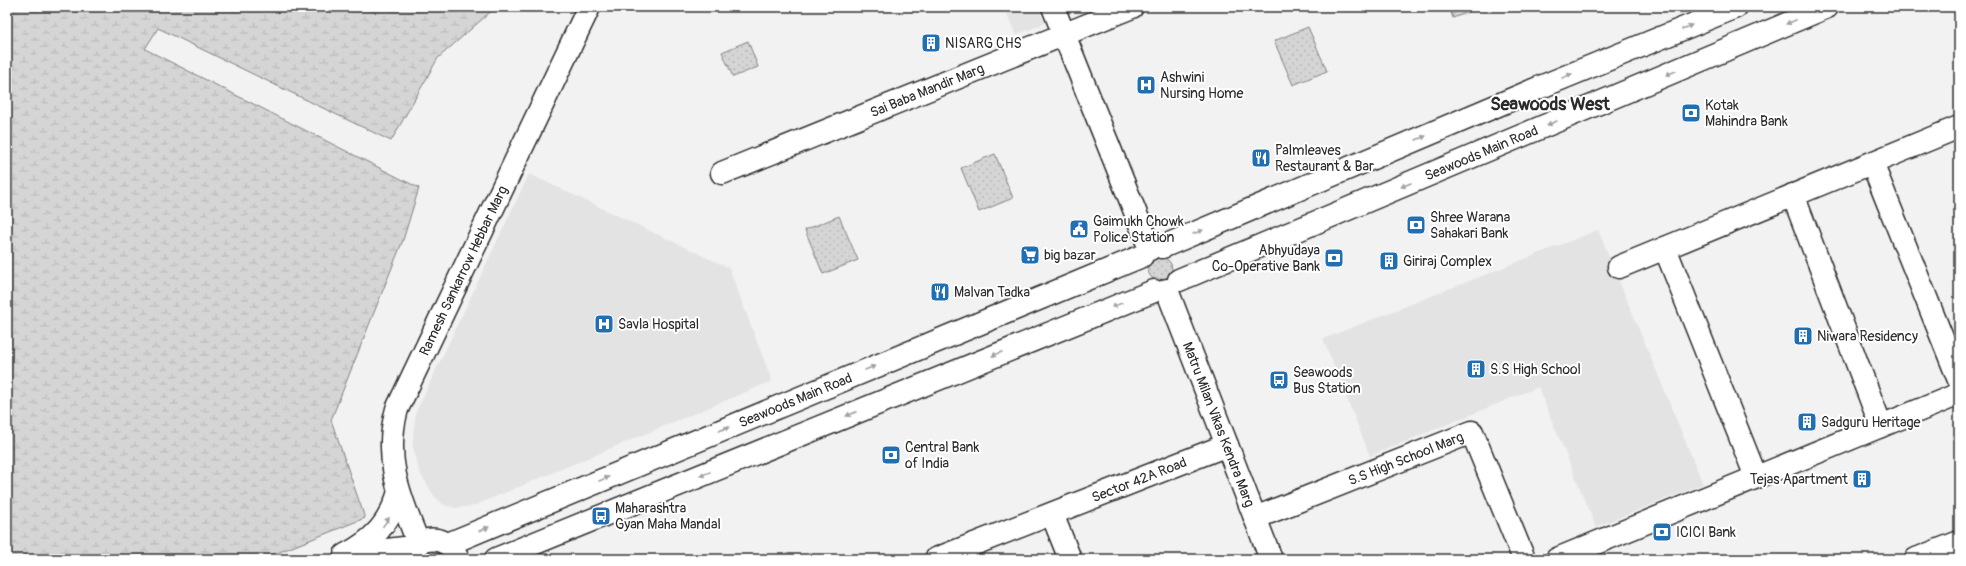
<svg xmlns="http://www.w3.org/2000/svg" width="1966" height="566" font-family="Pangolin,sans-serif">
<defs>
<pattern id="grass-dots" width="8" height="8" patternUnits="userSpaceOnUse"><rect width="8" height="8" fill="#d5d5d5"/><path d="M2 2h.1M6 6h.1" fill="none" stroke="#b7b7b7" stroke-width="1.8" stroke-linecap="round"/></pattern>
<pattern id="wetland-marsh" width="20" height="14" patternUnits="userSpaceOnUse"><rect width="20" height="14" fill="#d5d5d5"/><path d="M1 5h8M5 5V1M11 12h8M15 12V8" fill="none" stroke="#b7b7b7"/></pattern>
</defs>
<rect width="100%" height="100%" fill="#f2f2f2"/>
<filter id="ink" filterUnits="userSpaceOnUse"><feTurbulence type="fractalNoise" baseFrequency=".025" numOctaves="2"/><feDisplacementMap in="SourceGraphic" scale="8" xChannelSelector="R" yChannelSelector="G"/><feConvolveMatrix kernelMatrix="1 2 1 2 8 2 1 2 1" color-interpolation-filters="sRGB"/></filter>
<g filter="url(#ink)">
<!-- built -->
<path fill="#e3e3e3" d="M 1004,7 L 1038,7 L 1045,23 L 1016,35 Z
M 529,174 L 729,268 L 772,381 L 473,506 L 455,508 L 444,505 L 435,497 L 420,473 L 413,447 L 413,436 L 416,412 Z
M 1598,230 L 1703,484 L 1596,527 L 1538,387 L 1370,456 L 1323,339 Z"/>
<!-- grass -->
<path fill="url(#grass-dots)" stroke="#808080" d="M 1449,7 L 1481,7 L 1453,18 Z
M 1308,27 L 1327,71 L 1293,85 L 1274,41 Z
M 748,41 L 758,67 L 733,77 L 722,52 Z
M 995,154 L 1013,198 L 979,212 L 961,168 Z
M 839,216 L 858,260 L 823,274 L 805,230 Z
M1148 269a12 12 0 1 1 24 0a12 12 0 1 1-24 0Z
M 431,552 L 439,554 L 444,559 L 421,559 L 426,554 Z"/>
<!-- wetland -->
<path fill="url(#wetland-marsh)" stroke="#808080" d="M 7,7 L 496,7 L 438,58 L 391,141 L 158,28 L 145,49 L 419,188 L 403,240 L 331,420 L 365,518 L 262,559 L 7,559 Z"/>
<g fill="none" stroke-linecap="round" stroke-linejoin="round">
<defs>
<g id="minor">
<path d="M 1053,7 L 1150,249"/>
<path d="M 1872,163 L 1959,380"/>
<path id="s1" d="M 722,173 L 1132,7"/>
<path d="M 1793,195 L 1881,426"/>
<path d="M 1665,248 L 1756,477"/>
<path d="M 1619,267 L 1959,127"/>
<path id="s2" d="M 1167,290 L 1271,559"/>
<path d="M 1052,514 L 1070,559"/>
<path id="s3" d="M 1255,518 L 1472,432 L 1524,559"/>
<path id="s4" d="M 418,542 C 400,497 383,459 397,409 L 589,7"/>
<path id="s5" d="M 936,559 L 1227,445"/>
<path d="M 1557,559 L 1959,394"/>
<path d="M 1916,559 L 1959,542"/>
</g>
<g id="major">
<path d="M 1162,247 L 1543,86 L 1736,7"/>
<path id="s6" d="M 1179,280 L 1827,7"/>
<path id="s7" d="M 448,544 L 1142,256"/>
<path d="M 352,554 L 413,547"/>
<path d="M 345,555 C 374,540 389,524 399,492"/>
<path d="M 406,559 C 416,533 449,533 458,559"/>
<path d="M 496,559 L 1154,291"/>
</g>
</defs>
<!-- minor casing -->
<use href="#minor" stroke="#2b2b2b" stroke-width="25"/>
<!-- major casing -->
<use href="#major" stroke="#2b2b2b" stroke-width="25"/>
<!-- minor -->
<use href="#minor" stroke="#fff" stroke-width="22"/>
<!-- major -->
<use href="#major" stroke="#fff" stroke-width="22"/>
</g>
<!-- one-way arrows -->
<defs><path id="oneway-solid" d="M-6-.8H1V-3.2L6.5 0L1 3.2V.8H-6Z"/></defs>
<g fill="#a0a0a0">
<use href="#oneway-solid" transform="translate(1791 22) rotate(157)"/>
<use href="#oneway-solid" transform="translate(1687 27) rotate(-22)"/>
<use href="#oneway-solid" transform="translate(1671 73) rotate(157)"/>
<use href="#oneway-solid" transform="translate(1567 76) rotate(-22)"/>
<use href="#oneway-solid" transform="translate(1552 123) rotate(157)"/>
<use href="#oneway-solid" transform="translate(1421 138) rotate(-23)"/>
<use href="#oneway-solid" transform="translate(1406 185) rotate(157)"/>
<use href="#oneway-solid" transform="translate(1198 232) rotate(-23)"/>
<use href="#oneway-solid" transform="translate(1117 305) rotate(158)"/>
<use href="#oneway-solid" transform="translate(997 354) rotate(158)"/>
<use href="#oneway-solid" transform="translate(870 368) rotate(-23)"/>
<use href="#oneway-solid" transform="translate(851 414) rotate(158)"/>
<use href="#oneway-solid" transform="translate(724 429) rotate(-23)"/>
<use href="#oneway-solid" transform="translate(705 474) rotate(158)"/>
<use href="#oneway-solid" transform="translate(604 479) rotate(-23)"/>
<use href="#oneway-solid" transform="translate(386 522) rotate(-54)"/>
<use href="#oneway-solid" transform="translate(484 529) rotate(-23)"/>
</g>
</g>
<!-- icons -->
<defs>
<symbol id="building-square" viewBox="-11 -11 22 22"><rect x="-9" y="-9" width="18" height="18" rx="4" fill="#1f6fb2" stroke="#fff"/><path d="M-4-6H4V6H1V3H-1V6H-4ZM-2.5-4.3h1.7v1.8h-1.7ZM.8-4.3h1.7v1.8H.8ZM-2.5-1h1.7V.8h-1.7ZM.8-1h1.7V.8H.8Z" fill="#fff"/></symbol>
<symbol id="hospital-square" viewBox="-11 -11 22 22"><rect x="-9" y="-9" width="18" height="18" rx="4" fill="#1f6fb2" stroke="#fff"/><path d="M-5-5h3v3.5h4V-5h3V5h-3V1.5h-4V5h-3Z" fill="#fff"/></symbol>
<symbol id="bank-square" viewBox="-11 -11 22 22"><rect x="-9" y="-9" width="18" height="18" rx="4" fill="#1f6fb2" stroke="#fff"/><path d="M-6-4H6V4H-6ZM0-2.3a2.3 2.3 0 1 0 0 4.6a2.3 2.3 0 1 0 0-4.6Z" fill="#fff"/></symbol>
<symbol id="restaurant-square" viewBox="-11 -11 22 22"><rect x="-9" y="-9" width="18" height="18" rx="4" fill="#1f6fb2" stroke="#fff"/><path d="M-5-6h1v4h1v-4h1v4h1v-4h1v5L-1.5 .5V6h-2V.5L-5-1ZM5-6V6H3V1.5H1.5Q1.5-4 5-6Z" fill="#fff"/></symbol>
<symbol id="civic-square" viewBox="-11 -11 22 22"><rect x="-9" y="-9" width="18" height="18" rx="4" fill="#1f6fb2" stroke="#fff"/><path d="M-.6-6.5H3V-4.5H.6V-3L4-1V1h2V6H-6V1h2V-1L-.6-3ZM-1.2 2.5V6h2.4V2.5Z" fill="#fff"/></symbol>
<symbol id="supermarket-square" viewBox="-11 -11 22 22"><rect x="-9" y="-9" width="18" height="18" rx="4" fill="#1f6fb2" stroke="#fff"/><path d="M-6-5.5h2.5l.6 2H6L4.5 2H-2.5L-4.4-4H-6ZM-1.5 3.2a1.3 1.3 0 1 0 .1 0ZM3 3.2a1.3 1.3 0 1 0 .1 0Z" fill="#fff"/></symbol>
<symbol id="bus-square" viewBox="-11 -11 22 22"><rect x="-9" y="-9" width="18" height="18" rx="4" fill="#1f6fb2" stroke="#fff"/><path d="M-5-6H5V4H4V6H2V4H-2V6H-4V4H-5ZM-3.5-4V0h7V-4ZM-3.5 1.2v1.5H-2V1.2ZM2 1.2v1.5H3.5V1.2Z" fill="#fff"/></symbol>
</defs>
<g fill-rule="evenodd">
<use href="#building-square" x="920" y="32" width="22" height="22"/>
<use href="#hospital-square" x="1135" y="74" width="22" height="22"/>
<use href="#bank-square" x="1680" y="102" width="22" height="22"/>
<use href="#restaurant-square" x="1250" y="147" width="22" height="22"/>
<use href="#bank-square" x="1405" y="214" width="22" height="22"/>
<use href="#civic-square" x="1068" y="218" width="22" height="22"/>
<use href="#supermarket-square" x="1019" y="244" width="22" height="22"/>
<use href="#bank-square" x="1323" y="247" width="22" height="22"/>
<use href="#building-square" x="1378" y="250" width="22" height="22"/>
<use href="#restaurant-square" x="929" y="281" width="22" height="22"/>
<use href="#hospital-square" x="593" y="313" width="22" height="22"/>
<use href="#building-square" x="1792" y="325" width="22" height="22"/>
<use href="#building-square" x="1465" y="358" width="22" height="22"/>
<use href="#bus-square" x="1268" y="369" width="22" height="22"/>
<use href="#building-square" x="1796" y="411" width="22" height="22"/>
<use href="#bank-square" x="880" y="444" width="22" height="22"/>
<use href="#building-square" x="1851" y="468" width="22" height="22"/>
<use href="#bus-square" x="590" y="505" width="22" height="22"/>
<use href="#bank-square" x="1651" y="521" width="22" height="22"/>
</g>
<g text-anchor="middle" dominant-baseline="central" stroke-width="4" stroke-linejoin="round" paint-order="stroke">
<!-- poi labels -->
<g font-size="14" fill="#2b2b2b" stroke="#fff" text-anchor="start">
<text x="945" y="43">NISARG CHS</text>
<text x="1160" y="77">Ashwini<tspan x="1160" dy="16">Nursing Home</tspan></text>
<text x="1705" y="105">Kotak<tspan x="1705" dy="16">Mahindra Bank</tspan></text>
<text x="1275" y="150">Palmleaves<tspan x="1275" dy="16">Restaurant &amp; Bar</tspan></text>
<text x="1430" y="217">Shree Warana<tspan x="1430" dy="16">Sahakari Bank</tspan></text>
<text x="1093" y="221">Gaimukh Chowk<tspan x="1093" dy="16">Police Station</tspan></text>
<text x="1320" y="250" text-anchor="end">Abhyudaya<tspan x="1320" dy="16">Co-Operative Bank</tspan></text>
<text x="1044" y="255">big bazar</text>
<text x="1403" y="261">Giriraj Complex</text>
<text x="954" y="292">Malvan Tadka</text>
<text x="618" y="324">Savla Hospital</text>
<text x="1817" y="336">Niwara Residency</text>
<text x="1490" y="369">S.S High School</text>
<text x="1293" y="372">Seawoods<tspan x="1293" dy="16">Bus Station</tspan></text>
<text x="1821" y="422">Sadguru Heritage</text>
<text x="905" y="447">Central Bank<tspan x="905" dy="16">of India</tspan></text>
<text x="1848" y="479" text-anchor="end">Tejas Apartment</text>
<text x="615" y="508">Maharashtra<tspan x="615" dy="16">Gyan Maha Mandal</tspan></text>
<text x="1676" y="532">ICICI Bank</text>
</g>
<!-- street labels -->
<g font-size="14" fill="#2b2b2b" stroke="#fff">
<text stroke="none"><textPath href="#s1" startOffset="221">Sai Baba Mandir Marg</textPath></text>
<text stroke="none"><textPath href="#s6" startOffset="328">Seawoods Main Road</textPath></text>
<text stroke="none"><textPath href="#s4" startOffset="291">Ramesh Sankarrow Hebbar Marg</textPath></text>
<text stroke="none"><textPath href="#s7" startOffset="376">Seawoods Main Road</textPath></text>
<text stroke="none"><textPath href="#s2" startOffset="144">Matru Milan Vikas Kendra Marg</textPath></text>
<text stroke="none"><textPath href="#s3" startOffset="162">S.S High School Marg</textPath></text>
<text stroke="none"><textPath href="#s5" startOffset="218">Sector 42A Road</textPath></text>
</g>
<!-- district labels -->
<g font-size="18" font-weight="bold" fill="#2b2b2b" stroke="#fff">
<text x="1550" y="104">Seawoods West</text>
</g>
</g>
<!-- margin -->
<rect width="1966" height="566" fill="none" stroke="#fff" stroke-width="24"/>
<rect x="12" y="12" width="1942" height="542" fill="none" stroke="#2b2b2b" stroke-width="1.5" filter="url(#ink)"/>
</svg>
